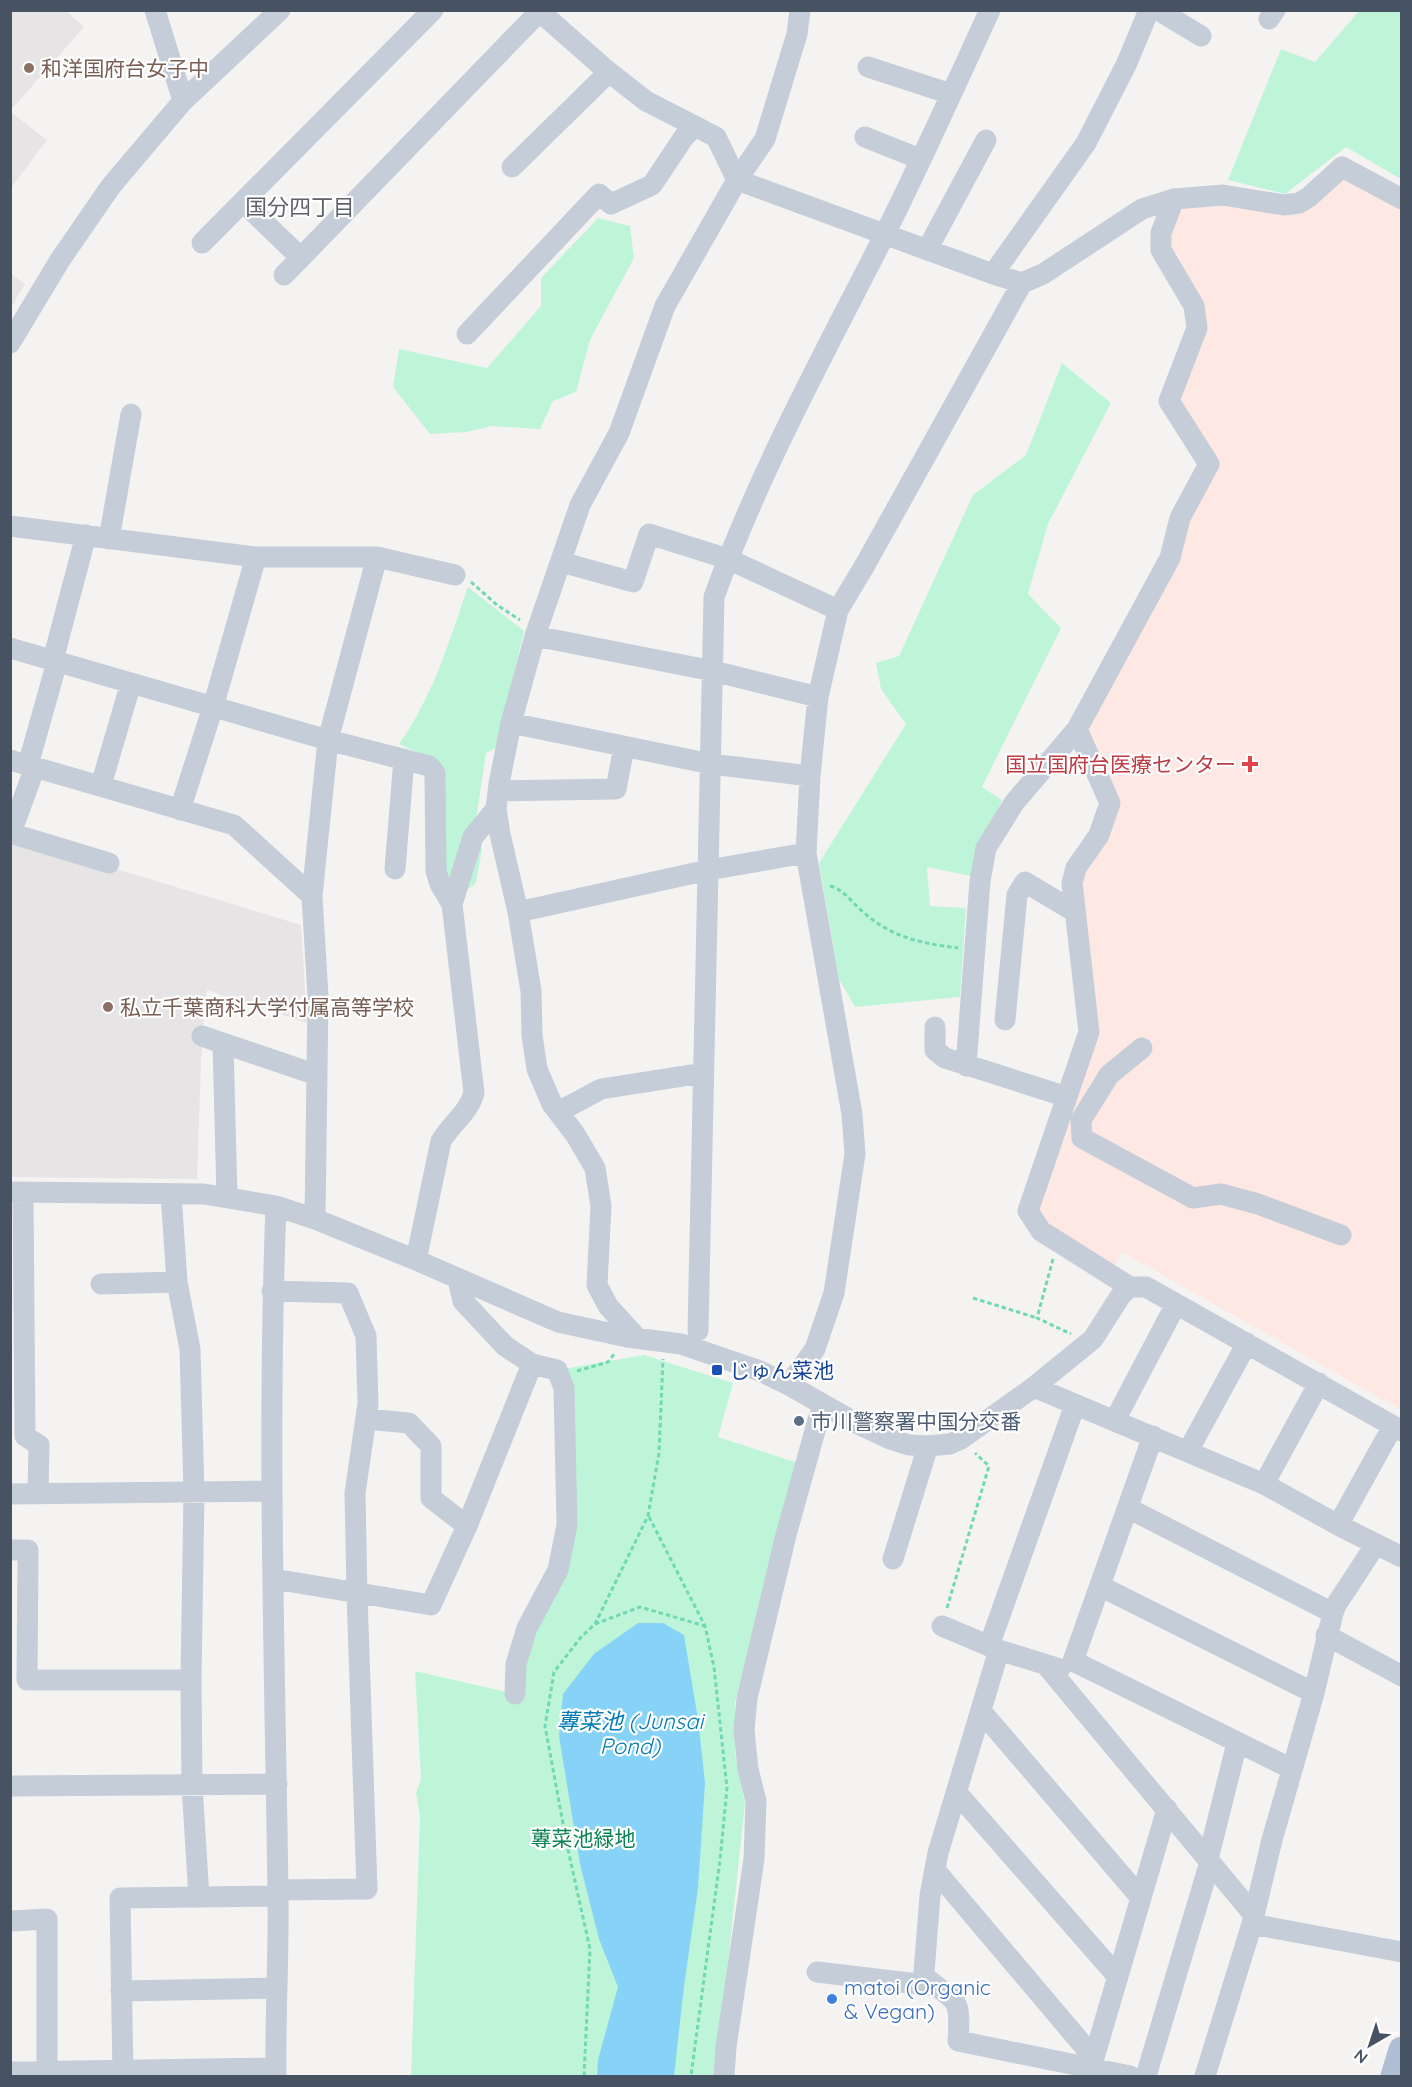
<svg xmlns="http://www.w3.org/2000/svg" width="1412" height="2087" font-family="Quicksand,'Noto Sans JP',sans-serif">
<rect width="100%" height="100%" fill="#f5f3f2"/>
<!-- education -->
<path fill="#e6e4e4" d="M 11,10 L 66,11 L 84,27 L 11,110 Z
M 11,112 L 47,140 L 11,188 L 10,188 Z
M 11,274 L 25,284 L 11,308 Z
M 11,837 L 301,925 L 307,1023 L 207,990 L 202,1036 L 197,1179 L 11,1177 Z"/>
<!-- medical -->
<path fill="#fee8e3" d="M 1348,170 L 1402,201 L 1401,1410 L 1122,1252 L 1114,1267 L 1049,1232 L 1037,1203 L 1095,1031 L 1078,885 L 1115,811 L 1082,730 L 1187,512 L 1215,459 L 1183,411 L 1181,389 L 1206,318 L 1200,299 L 1172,251 L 1170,238 L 1177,212 L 1186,207 L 1221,200 L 1281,211 Z"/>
<!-- green -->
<path fill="#bef5d9" d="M 1359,11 L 1401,11 L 1401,179 L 1346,147 L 1285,194 L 1228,180 L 1281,49 L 1315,62 Z
M 598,218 L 630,226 L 634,258 L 590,340 L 576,392 L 553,401 L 540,429 L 492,426 L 466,432 L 430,434 L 393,387 L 399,349 L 487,368 L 541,306 L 541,278 Z
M 1062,363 L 1111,403 L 1048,524 L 1028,594 L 1061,628 L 982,787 L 1002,800 L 971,876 L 927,867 L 930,906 L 966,908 L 960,997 L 855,1007 L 839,979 L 819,863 L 906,724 L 881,689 L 876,663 L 899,656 L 973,495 L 1026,455 Z
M 468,587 L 524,631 L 496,748 L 486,753 L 475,826 L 482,849 L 476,883 L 470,888 L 446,881 L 435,760 L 399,744 C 433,696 449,642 468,587 Z
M 644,1355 L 733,1383 L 718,1437 L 798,1463 L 775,1539 L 735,1702 L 735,1754 L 745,1803 L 716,2076 L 411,2076 L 420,1817 L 416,1793 L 421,1779 L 415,1671 L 515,1694 L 558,1569 L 557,1370 Z"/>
<!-- water -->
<path fill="#86d3f7" d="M 638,1623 L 663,1623 L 684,1635 L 698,1719 L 705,1783 L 698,1888 L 684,1986 L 674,2076 L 597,2076 L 598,2060 L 618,1987 L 599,1939 L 580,1864 L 559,1736 L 563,1694 L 594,1654 Z"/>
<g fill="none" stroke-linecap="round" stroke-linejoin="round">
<!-- path -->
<path stroke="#71d8b1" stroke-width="3" stroke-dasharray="4.5 3" stroke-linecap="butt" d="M 471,582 L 497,605 L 520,620
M 830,886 C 844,889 852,903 863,912 C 893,938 920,943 958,948
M 1053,1259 L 1037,1318 L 1071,1334
M 973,1298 L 1037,1318
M 577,1371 L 608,1362 L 615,1353
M 649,1517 L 705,1626 L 714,1667 L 727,1788 L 720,1860 L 691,2076
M 947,1608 L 989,1466 L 975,1453
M 595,1624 L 640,1607 L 705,1626
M 584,2076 L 590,1949 L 567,1845 L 545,1726 L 554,1672 L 581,1637 L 595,1624 L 648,1516 L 659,1453 L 663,1359"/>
<!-- minor -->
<path stroke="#c5cdd8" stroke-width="21" d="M 155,10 L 183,101
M 538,10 L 605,69 L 646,101 L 716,137 L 737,180 L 993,274 L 1022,283
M 1158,10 L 1201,36
M 1269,19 L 1275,10
M 868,67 L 951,94
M 865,137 L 920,159
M 512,167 L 609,72
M 243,202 L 300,257
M 202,243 L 433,10
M 927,250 L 986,140
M 993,274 L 1086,143 L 1126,65 L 1149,10
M 284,275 L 539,12
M 467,334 L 599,194 L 611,204 L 652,185 L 684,137 L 695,126
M 10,343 L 60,260 L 111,186 L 183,101 L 280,10
M 10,526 L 256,557 L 377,557 L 455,575
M 109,539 L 131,414
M 561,562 L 633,582 L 649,534 L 728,559 L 838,610
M 535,636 L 713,671 L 818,697
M 10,648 L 328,740 L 429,766 L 435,773 L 436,871 L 440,884 L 452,904
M 53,660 L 86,535
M 511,723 L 711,764 L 810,776
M 10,760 L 234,825 L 312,896 L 318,996 L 315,1219
M 28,765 L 57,662
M 101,785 L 131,683
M 498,791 L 616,789 L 624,747
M 180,810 L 213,707 L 256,557
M 10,833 L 109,863
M 11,833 L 35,767
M 395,869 L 404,759
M 312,896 L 328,740 L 377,557
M 518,912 L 708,870 L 806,853
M 1005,1020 L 1017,895 L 1025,882 L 1075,912
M 935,1027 L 935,1050 L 945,1058 L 1067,1097
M 202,1036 L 317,1075
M 223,1044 L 227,1197
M 1142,1048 L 1109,1075 L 1081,1120 L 1082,1138 L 1193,1198 L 1221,1194 L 1258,1204 L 1341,1235
M 966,1066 L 980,881 L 986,848 L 1014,803 L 1077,729
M 558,1112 L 601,1089 L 703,1073
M 10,1192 L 204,1194 L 276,1206 L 315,1219 L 416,1260 L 558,1322 L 627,1337 L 681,1344 L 760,1371 L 789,1385 L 854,1422 L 890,1439 L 909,1445 L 928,1446 L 950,1444 L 961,1439 L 1034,1387 L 1093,1339 L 1121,1295 L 1130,1287 L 1146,1287 L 1402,1431
M 23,1192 L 25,1436 L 39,1445 L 38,1493
M 171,1194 L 177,1282
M 276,1206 C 267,1436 275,1666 278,1895 C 279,1956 275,2016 276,2076
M 416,1260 L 441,1141 C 451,1124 469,1112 474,1093 L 452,904 L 473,837 L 496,809
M 458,1280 L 463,1301 L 505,1346 L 532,1364 L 557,1370 L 564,1388 L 567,1525 L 558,1570 L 527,1628 L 516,1664 L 515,1694
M 101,1284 L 177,1282 L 190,1349 L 194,1492 L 191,1680 L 192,1785 L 199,1897
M 1130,1287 L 1041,1231 L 1028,1211 L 1089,1032 L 1072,883 L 1076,868 L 1099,835 L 1110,803 L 1077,729 L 1170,558 L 1180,518 L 1209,464 L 1169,401 L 1197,328 L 1194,306 L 1161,250 L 1161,233 L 1174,199
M 272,1291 L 348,1293 L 366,1336 L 368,1404 L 355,1493 L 357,1594 L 367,1889 L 278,1890
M 698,1331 L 714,597 C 759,472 824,354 884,236 C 921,162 955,86 990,10
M 637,1338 L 608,1306 L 597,1285 L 601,1206 L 595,1168 L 575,1134 L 552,1104 L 537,1069 L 532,1035 L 531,991 L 518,912 L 500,834 L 496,809 L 499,784 L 511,723 L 535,636 L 580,505 L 619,433 L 665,306 L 737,180 L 765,139 L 797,34 L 800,10
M 789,1385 L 815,1349 L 834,1293 L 855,1154 L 852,1114 L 806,853 L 810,776 L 818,697 L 838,610 L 865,565 L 1022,283 L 1043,274 L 1142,209 L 1174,199 L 1223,195 L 1284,205 L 1299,203 L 1309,197 L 1342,167 L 1402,199
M 1034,1387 L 1264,1484 L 1338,1525 L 1402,1557
M 366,1419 L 409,1423 L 431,1446 L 431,1498 L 467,1526
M 1115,1420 L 1176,1304
M 1153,1436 L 1073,1661 L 1292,1769
M 1188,1451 L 1247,1343
M 1264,1484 L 1319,1383
M 10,1494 L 272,1491
M 1128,1508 L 1333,1613
M 1338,1525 L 1393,1426
M 10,1550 L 28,1550 L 27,1680 L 191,1680
M 893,1559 L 928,1446
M 274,1579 L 431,1605 L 467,1526 L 532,1364
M 1100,1586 L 1314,1693
M 942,1626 L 999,1650 L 1060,1669
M 1326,1635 L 1402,1676
M 989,1646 L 1075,1405
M 999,1650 L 938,1853 L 930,1896 L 924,1972 L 925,1977 C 957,2004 961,1995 958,2041 L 1130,2076
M 1046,1665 L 1254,1915
M 981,1711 L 1141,1898
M 10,1786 L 277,1784
M 957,1793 L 1118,1977
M 1208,1859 L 1237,1743
M 935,1870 L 1094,2058
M 12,1921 L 47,1919 L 47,2071
M 1252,1924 L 1402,1952
M 817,1972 L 935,1986
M 121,1991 L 277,1988
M 1091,2068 L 1167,1809
M 10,2072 L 276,2068
M 123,2076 L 120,1898 L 279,1896
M 724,2076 L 726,2047 L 754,1859 L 756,1801 L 748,1769 L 744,1730 L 747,1698 L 786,1535 L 818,1420 L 824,1405
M 1146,2076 L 1210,1862
M 1205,2076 L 1252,1924 L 1272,1840 L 1314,1693 L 1333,1613 L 1336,1605 L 1376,1544"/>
<!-- major -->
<path stroke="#afbed4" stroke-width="27" d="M 1394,2076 L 1402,2050"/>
</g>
<!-- markers -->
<g fill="#8d6e63" stroke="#fff" stroke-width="2">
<circle cx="29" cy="68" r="6"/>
<circle cx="108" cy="1007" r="6"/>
</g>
<path fill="#e0444e" stroke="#fff" stroke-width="2" d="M1247 755h6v6h6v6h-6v6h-6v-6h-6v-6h6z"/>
<rect fill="#1a4fb4" stroke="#fff" stroke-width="2" x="711" y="1364" width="12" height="12" rx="3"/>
<circle fill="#5c6f8a" stroke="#fff" stroke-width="2" cx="799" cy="1421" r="6"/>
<circle fill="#3f7fe0" stroke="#fff" stroke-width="2" cx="832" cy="1999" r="6"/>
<g text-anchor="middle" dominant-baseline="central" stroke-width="4.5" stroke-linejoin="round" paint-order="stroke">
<!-- education labels -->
<g font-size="21" fill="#785e54" stroke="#fff" text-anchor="start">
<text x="41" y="68">和洋国府台女子中</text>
<text x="120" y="1007">私立千葉商科大学付属高等学校</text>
</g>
<!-- health labels -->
<g font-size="21" fill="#be3a42" stroke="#fff" text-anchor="end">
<text x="1236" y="764">国立国府台医療センター</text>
</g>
<!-- transit labels -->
<g font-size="21" fill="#164399" stroke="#fff" text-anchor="start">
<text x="729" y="1370">じゅん菜池</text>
</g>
<!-- service labels -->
<g font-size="21" fill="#4e5e75" stroke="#fff" text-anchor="start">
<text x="811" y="1421">市川警察署中国分交番</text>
</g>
<!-- park labels -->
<g font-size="21" fill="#0c8354" stroke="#fff">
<text x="583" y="1838">蓴菜池緑地</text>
</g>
<!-- shop labels -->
<g font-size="21" fill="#366cbe" stroke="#fff" text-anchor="start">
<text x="844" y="1987">matoi (Organic<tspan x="844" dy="24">&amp; Vegan)</tspan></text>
</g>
<!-- neighbourhood labels -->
<g font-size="22" fill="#5e6168" stroke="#fff">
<text x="300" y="207">国分四丁目</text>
</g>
<!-- water labels -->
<g font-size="22" font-style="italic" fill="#017bb4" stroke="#fff">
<text x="630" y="1721">蓴菜池 (Junsai<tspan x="630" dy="25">Pond)</tspan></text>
</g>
</g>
<!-- border -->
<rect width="1412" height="2087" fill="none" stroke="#475363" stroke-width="24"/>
<!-- north arrow -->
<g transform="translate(1370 2045) rotate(219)" stroke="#ffffff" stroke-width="4.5" paint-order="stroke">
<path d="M0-4.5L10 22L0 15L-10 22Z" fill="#475363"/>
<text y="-9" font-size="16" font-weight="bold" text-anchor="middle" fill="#475363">N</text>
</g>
</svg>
